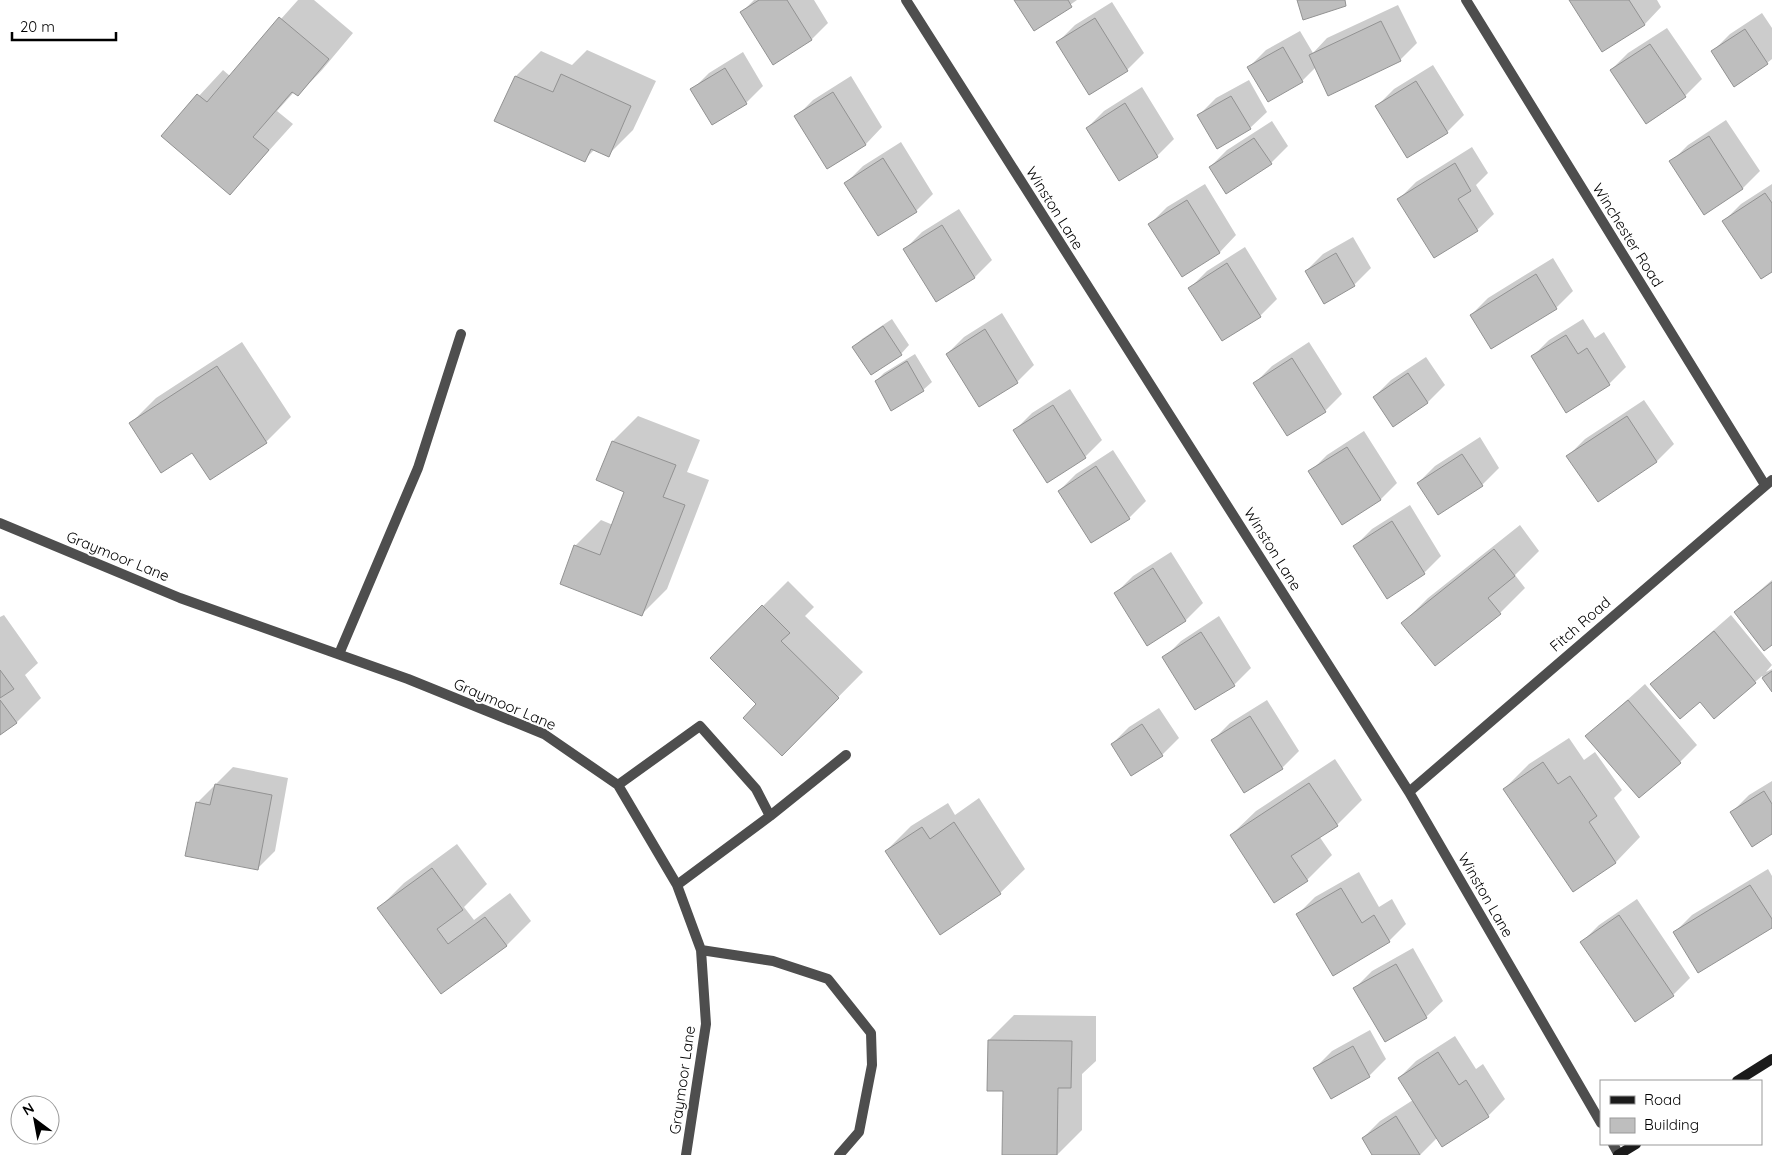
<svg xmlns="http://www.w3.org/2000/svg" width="1772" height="1155" font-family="Quicksand,sans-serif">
<rect width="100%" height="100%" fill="#fff"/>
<!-- shadow -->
<path fill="#0003" d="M 298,0 L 314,0 L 353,33 L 322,70 L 298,95 L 294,92 L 277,111 L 293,124 L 230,194 L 162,136 L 223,70 L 230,76 Z
M 754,0 L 814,0 L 828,23 L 812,39 L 742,12 Z
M 1015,0 L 1077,0 L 1034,30 Z
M 1570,0 L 1657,0 L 1661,7 L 1645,24 Z
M 1112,2 L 1144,53 L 1127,70 L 1090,93 L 1058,42 L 1075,25 Z
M 1398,5 L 1417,43 L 1400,60 L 1316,67 L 1302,81 L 1249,67 L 1266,50 L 1300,31 L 1313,53 L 1327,38 Z
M 1762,13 L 1772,28 L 1772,59 L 1767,63 L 1713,51 L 1730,34 Z
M 1667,28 L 1702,79 L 1685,96 L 1611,70 L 1628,53 Z
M 587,50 L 656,81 L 633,130 L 608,155 L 595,149 L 584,160 L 496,120 L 516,76 L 541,51 L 572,65 Z
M 743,52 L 763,86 L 746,103 L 692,90 L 709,73 Z
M 1433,65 L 1464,115 L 1447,132 L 1377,106 L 1394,89 Z
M 851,76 L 882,127 L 866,144 L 828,168 L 796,117 L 813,100 Z
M 1249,80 L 1267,112 L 1250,128 L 1199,115 L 1216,98 Z
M 1142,87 L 1174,139 L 1157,156 L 1120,179 L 1087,128 L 1104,111 Z
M 1726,120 L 1760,171 L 1743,188 L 1705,213 L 1671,162 L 1688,145 Z
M 1272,121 L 1288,146 L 1271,163 L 1210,167 L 1227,150 Z
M 901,142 L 933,194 L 916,211 L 846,183 L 863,166 Z
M 1472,147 L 1488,173 L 1476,185 L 1494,214 L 1477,230 L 1399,199 L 1416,182 Z
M 1205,184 L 1236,235 L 1220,252 L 1182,276 L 1150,224 L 1167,207 Z
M 1772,184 L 1772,271 L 1724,221 L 1741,204 Z
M 959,209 L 992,260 L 975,277 L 937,300 L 905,249 L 922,232 Z
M 1353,237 L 1371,268 L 1354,285 L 1306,271 L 1323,254 Z
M 1245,247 L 1277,299 L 1260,316 L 1190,288 L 1207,271 Z
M 1553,258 L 1573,291 L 1556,308 L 1492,347 L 1471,315 L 1488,298 Z
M 1002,313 L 1034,365 L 1017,382 L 947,354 L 964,337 Z
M 892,319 L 909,345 L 901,354 L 854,347 L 862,339 Z
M 1583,319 L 1595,338 L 1604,332 L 1626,367 L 1609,384 L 1532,357 L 1549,340 Z
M 242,342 L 291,417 L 266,442 L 192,451 L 131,423 L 156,398 Z
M 1309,342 L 1342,394 L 1325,411 L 1255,383 L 1272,366 Z
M 915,354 L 932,382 L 923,390 L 876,381 L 884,373 Z
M 1426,357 L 1445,385 L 1428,402 L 1393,425 L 1374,397 L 1391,380 Z
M 1070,389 L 1102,440 L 1085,457 L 1015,430 L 1032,413 Z
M 1644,400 L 1674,444 L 1657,461 L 1598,500 L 1568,456 L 1585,439 Z
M 638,416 L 700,440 L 687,472 L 709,480 L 667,589 L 642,614 L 561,583 L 576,545 L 601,520 L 613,525 L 626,491 L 598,480 L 613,441 Z
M 1364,431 L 1397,483 L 1380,500 L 1310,472 L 1327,455 Z
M 1480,437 L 1499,468 L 1482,485 L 1438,513 L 1418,483 L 1435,466 Z
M 1113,450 L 1146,501 L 1129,518 L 1059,491 L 1076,474 Z
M 1410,505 L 1441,556 L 1424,573 L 1355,546 L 1372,529 Z
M 1520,525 L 1539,551 L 1515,575 L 1525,588 L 1500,613 L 1403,623 L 1428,598 Z
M 1171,552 L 1203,603 L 1186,620 L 1148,644 L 1116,593 L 1133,576 Z
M 1772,580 L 1772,643 L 1735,612 Z
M 788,581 L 814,607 L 805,616 L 863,672 L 782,754 L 758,704 L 711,658 Z
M 4,615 L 38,663 L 25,675 L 41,698 L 16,723 L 0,734 L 0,617 Z
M 1731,615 L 1772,665 L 1766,672 L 1772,669 L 1772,690 L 1762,676 L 1714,717 L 1700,700 L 1652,684 Z
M 1219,616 L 1251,668 L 1234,685 L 1164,658 L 1181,641 Z
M 1645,684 L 1697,745 L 1680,762 L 1587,736 Z
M 1267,700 L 1299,751 L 1282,768 L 1245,791 L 1213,740 L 1230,723 Z
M 1159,708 L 1179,738 L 1162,755 L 1112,744 L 1129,727 Z
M 1569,738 L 1584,760 L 1595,752 L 1622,790 L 1614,798 L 1640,837 L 1616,862 L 1574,891 L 1504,789 L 1529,764 Z
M 1335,759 L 1362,800 L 1337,825 L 1319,836 L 1332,855 L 1307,880 L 1231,835 L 1256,811 Z
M 233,767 L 288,778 L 275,851 L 258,868 L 197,803 Z
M 1772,781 L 1772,833 L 1732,812 L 1749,795 Z
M 979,798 L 1025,869 L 1000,893 L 886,851 L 911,826 L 948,803 L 955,815 Z
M 457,844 L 487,884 L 464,907 L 474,920 L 510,893 L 531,921 L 506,946 L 441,993 L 379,908 L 404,883 Z
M 1768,869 L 1772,876 L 1772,927 L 1675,932 L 1692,915 Z
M 1359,872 L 1379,907 L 1392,899 L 1406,924 L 1389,941 L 1298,914 L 1315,897 Z
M 1637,899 L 1690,978 L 1673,995 L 1582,942 L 1599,925 Z
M 1413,948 L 1443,1001 L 1426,1017 L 1355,988 L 1372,971 Z
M 1014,1015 L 1096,1016 L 1096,1061 L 1082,1074 L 1082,1130 L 1057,1155 L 1004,1090 L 989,1040 Z
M 1370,1030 L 1386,1059 L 1369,1076 L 1315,1068 L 1332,1051 Z
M 1455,1036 L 1476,1069 L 1483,1064 L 1505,1099 L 1488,1116 L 1437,1138 L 1420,1155 L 1374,1155 L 1363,1138 L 1380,1121 L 1413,1100 L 1399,1078 L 1416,1061 Z"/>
<!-- building -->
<path fill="#bebebe" stroke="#929292" d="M 759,0 L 787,0 L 812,40 L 773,65 L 740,12 Z
M 1014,0 L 1068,0 L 1072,7 L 1034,31 Z
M 1297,0 L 1345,0 L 1346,6 L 1303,20 Z
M 1569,0 L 1629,0 L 1645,25 L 1602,52 Z
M 279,17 L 329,59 L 298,96 L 292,92 L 253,137 L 269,150 L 230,195 L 161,136 L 197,94 L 207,102 Z
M 1095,18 L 1128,71 L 1089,95 L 1056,42 Z
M 1381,21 L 1401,61 L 1328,96 L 1309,55 Z
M 1745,29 L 1768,64 L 1734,87 L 1711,51 Z
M 1650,44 L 1686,97 L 1646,124 L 1610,70 Z
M 1283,47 L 1303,82 L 1268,102 L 1247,67 Z
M 725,68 L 747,104 L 712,125 L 690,89 Z
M 561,74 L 631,106 L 609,157 L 591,149 L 585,162 L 494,121 L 515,76 L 553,92 Z
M 1416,81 L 1448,133 L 1407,158 L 1375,106 Z
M 833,92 L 866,145 L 827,169 L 794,116 Z
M 1231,96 L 1251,129 L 1217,149 L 1197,115 Z
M 1125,103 L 1158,157 L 1119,181 L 1086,128 Z
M 1709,136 L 1743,189 L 1704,215 L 1669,161 Z
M 1254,138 L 1272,164 L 1226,194 L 1209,167 Z
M 883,158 L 917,212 L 878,236 L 844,183 Z
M 1455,163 L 1471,191 L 1458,199 L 1478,231 L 1434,258 L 1397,199 Z
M 1765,193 L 1772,203 L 1772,272 L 1761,279 L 1722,221 Z
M 1187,200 L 1220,253 L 1182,277 L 1148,224 Z
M 942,225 L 975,278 L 936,302 L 903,249 Z
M 1336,253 L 1355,286 L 1324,304 L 1305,271 Z
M 1227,263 L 1261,317 L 1222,341 L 1188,288 Z
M 1536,274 L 1557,309 L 1491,349 L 1470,315 Z
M 883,326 L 902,355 L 871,375 L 852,347 Z
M 985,329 L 1018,383 L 979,407 L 946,354 Z
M 1566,335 L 1578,354 L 1587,348 L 1610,385 L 1566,413 L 1531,356 Z
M 1292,358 L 1326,412 L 1287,436 L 1253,383 Z
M 907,361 L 924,391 L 891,411 L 875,381 Z
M 217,366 L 267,443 L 210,480 L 192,453 L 161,473 L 129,423 Z
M 1408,373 L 1428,403 L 1393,427 L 1373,397 Z
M 1053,405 L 1086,458 L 1047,483 L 1013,430 Z
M 1627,416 L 1657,462 L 1598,502 L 1566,456 Z
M 612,441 L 676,465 L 663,497 L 685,505 L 642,616 L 560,584 L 574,545 L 600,555 L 624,492 L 596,480 Z
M 1347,447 L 1381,500 L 1342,525 L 1308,471 Z
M 1462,454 L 1483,486 L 1438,515 L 1417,483 Z
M 1096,466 L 1130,519 L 1091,543 L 1058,491 Z
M 1392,521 L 1425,574 L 1387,599 L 1353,546 Z
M 1494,549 L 1515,576 L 1488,598 L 1501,614 L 1435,666 L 1401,623 Z
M 1153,568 L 1186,621 L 1147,646 L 1114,593 Z
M 1772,582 L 1772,645 L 1764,651 L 1734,612 Z
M 762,605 L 790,633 L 781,641 L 839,698 L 782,756 L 743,718 L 756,704 L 710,658 Z
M 1714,631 L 1756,683 L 1714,719 L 1700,702 L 1680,719 L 1650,684 Z
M 1201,632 L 1235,686 L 1195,710 L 1162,657 Z
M 0,670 L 14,689 L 0,698 Z
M 1772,671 L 1772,692 L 1762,678 Z
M 0,700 L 17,723 L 0,735 Z
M 1628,700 L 1681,763 L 1639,798 L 1585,736 Z
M 1250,716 L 1283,769 L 1244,793 L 1211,740 Z
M 1142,724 L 1163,756 L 1131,776 L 1111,744 Z
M 1543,762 L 1558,784 L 1570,776 L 1597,816 L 1589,822 L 1616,863 L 1573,892 L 1503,789 Z
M 1309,783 L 1338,826 L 1291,856 L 1308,881 L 1274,903 L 1230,835 Z
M 215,784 L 272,795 L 258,870 L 185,856 L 196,802 L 210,805 Z
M 1764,791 L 1772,804 L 1772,834 L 1752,847 L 1730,812 Z
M 954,822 L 1001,894 L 940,935 L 885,851 L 922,827 L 930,839 Z
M 432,868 L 463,910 L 437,929 L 448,944 L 485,917 L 507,946 L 441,994 L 377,908 Z
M 1750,885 L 1772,919 L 1772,928 L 1698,973 L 1673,932 Z
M 1341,888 L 1362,923 L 1374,915 L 1390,942 L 1333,976 L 1296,914 Z
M 1619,915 L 1674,996 L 1635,1022 L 1580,942 Z
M 1396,964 L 1427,1018 L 1385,1042 L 1353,988 Z
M 988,1040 L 1072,1041 L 1071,1088 L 1058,1088 L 1057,1155 L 1002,1155 L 1003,1091 L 987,1091 Z
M 1353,1046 L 1370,1077 L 1331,1099 L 1313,1068 Z
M 1438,1052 L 1459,1085 L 1466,1080 L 1489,1117 L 1442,1147 L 1398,1078 Z
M 1396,1116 L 1420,1155 L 1372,1155 L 1362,1138 Z"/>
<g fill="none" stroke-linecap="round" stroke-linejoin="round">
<!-- street -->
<path stroke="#4e4e4e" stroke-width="10" d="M 906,0 L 1409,792 L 1601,1123
M 1466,0 L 1765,485
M 0,523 L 180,598 L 408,679 L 544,734 L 618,785 L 677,885 L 701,950 L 706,1024 L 686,1155
M 339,654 L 418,468 L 461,334
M 618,785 L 700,726 L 756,789 L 770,816
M 1409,792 L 1772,480
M 677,885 L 770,816 L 846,755
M 701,950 L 773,961 L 828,979 L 871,1033 L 872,1065 L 859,1132 L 839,1155
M 1613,1144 L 1619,1155"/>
<!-- secondary -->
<path stroke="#1b1b1b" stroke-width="10" d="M 1737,1081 L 1772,1059
M 1618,1155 L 1636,1144"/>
</g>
<g text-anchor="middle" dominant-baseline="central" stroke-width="4" stroke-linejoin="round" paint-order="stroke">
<!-- street labels -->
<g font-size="15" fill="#000" stroke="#fff">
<text transform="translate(1055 208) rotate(58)">Winston Lane</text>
<text transform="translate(1628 235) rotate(58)">Winchester Road</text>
<text transform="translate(1273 549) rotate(58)">Winston Lane</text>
<text transform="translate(118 556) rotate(22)">Graymoor Lane</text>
<text transform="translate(1580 624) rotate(-41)">Fitch Road</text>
<text transform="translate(505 704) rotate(23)">Graymoor Lane</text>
<text transform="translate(1486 895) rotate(60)">Winston Lane</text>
<text transform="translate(682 1080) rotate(-82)">Graymoor Lane</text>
</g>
</g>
<!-- legend -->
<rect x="1600" y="1080" width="162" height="65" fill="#ffffff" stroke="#999999"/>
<rect x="1610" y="1096" width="25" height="8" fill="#1b1b1b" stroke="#999999"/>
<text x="1644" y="1105" font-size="15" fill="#000000">Road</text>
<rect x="1610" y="1118" width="25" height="15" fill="#bebebe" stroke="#999999"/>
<text x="1644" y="1130" font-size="15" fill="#000000">Building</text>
<!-- north arrow -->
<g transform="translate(35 1120) rotate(328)"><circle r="24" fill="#ffffff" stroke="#999999"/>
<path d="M0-4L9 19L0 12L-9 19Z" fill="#000000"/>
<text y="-8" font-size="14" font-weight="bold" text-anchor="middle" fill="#000000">N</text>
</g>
<!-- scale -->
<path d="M12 32v8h104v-8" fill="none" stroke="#000000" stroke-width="2.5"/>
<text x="20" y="32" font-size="15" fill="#000000" stroke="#ffffff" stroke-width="4" paint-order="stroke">20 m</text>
</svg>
